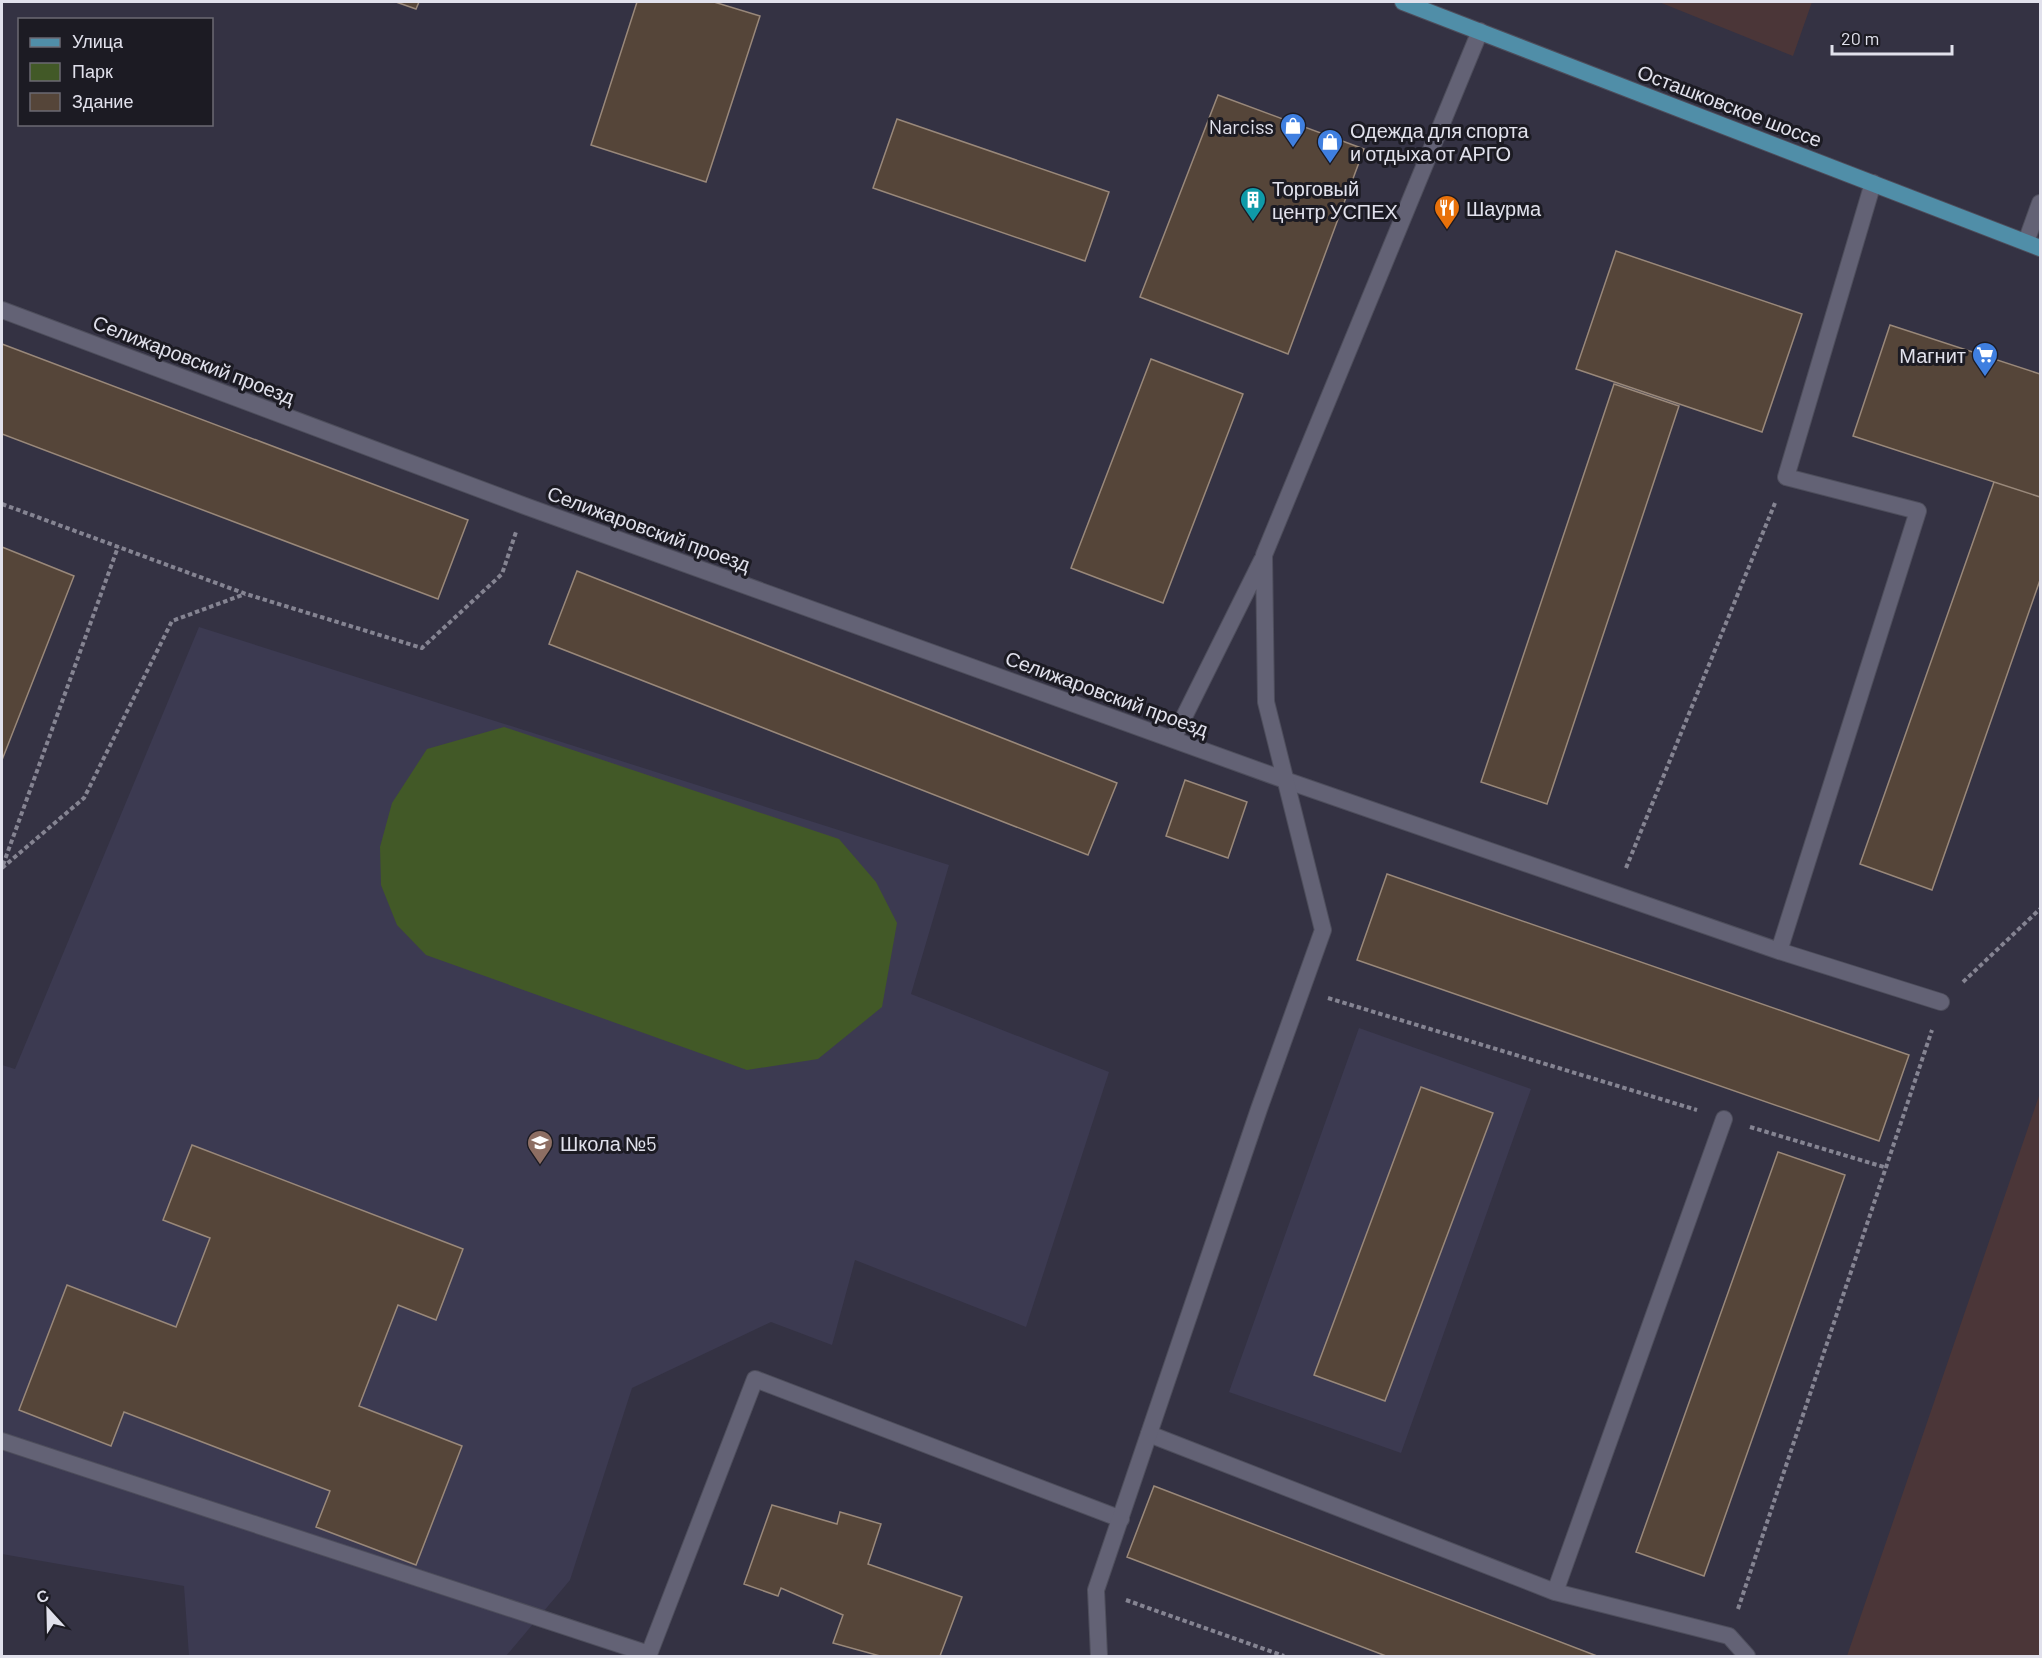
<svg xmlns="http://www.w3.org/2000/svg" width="2042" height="1658" font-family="Barlow,sans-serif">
<rect width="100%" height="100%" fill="#343243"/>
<!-- built -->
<path fill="#3c3a51" d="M 199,627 L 949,865 L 911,994 L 1109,1072 L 1026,1327 L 855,1260 L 832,1345 L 771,1322 L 632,1388 L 570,1580 L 506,1656 L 189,1656 L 184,1586 L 2,1554 L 2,1065 L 15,1069 Z
M 1359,1028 L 1531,1089 L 1401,1453 L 1229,1392 Z"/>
<!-- industrial -->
<path fill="#4b3638" d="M 1659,2 L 1812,2 L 1793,56 Z
M 2040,1093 L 2040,1656 L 1847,1656 Z"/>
<!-- green -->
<path fill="#425927" d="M 504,727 L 839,839 L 876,882 L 897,923 L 882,1007 L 818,1059 L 747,1070 L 426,955 L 397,925 L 381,885 L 380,847 L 392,803 L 427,749 Z"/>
<!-- building -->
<path fill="#554539" stroke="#99887a" stroke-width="1.5" d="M 396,2 L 419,2 L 416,9 Z
M 637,2 L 714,2 L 760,16 L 706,182 L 591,145 Z
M 1218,95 L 1364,149 L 1288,354 L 1140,297 Z
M 897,119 L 1109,192 L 1085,261 L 873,188 Z
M 1616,251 L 1802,314 L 1762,432 L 1576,369 Z
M 1890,325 L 2040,374 L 2040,497 L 1853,436 Z
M 2,344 L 468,520 L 438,599 L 2,434 Z
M 1151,359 L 1243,394 L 1163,603 L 1071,568 Z
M 1614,384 L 1679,406 L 1547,804 L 1481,782 Z
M 1994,482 L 2040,497 L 2040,580 L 1932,890 L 1860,864 Z
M 2,547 L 74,576 L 2,760 Z
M 577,571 L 1117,783 L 1088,855 L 549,644 Z
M 1185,780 L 1247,802 L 1228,858 L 1166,836 Z
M 1387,874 L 1909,1055 L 1879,1141 L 1357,960 Z
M 1421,1087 L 1493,1113 L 1385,1401 L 1314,1375 Z
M 192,1145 L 463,1249 L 436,1320 L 398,1305 L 359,1406 L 462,1446 L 416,1565 L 316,1527 L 330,1491 L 124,1412 L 111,1446 L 19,1410 L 67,1285 L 176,1327 L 210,1238 L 163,1220 Z
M 1778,1152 L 1845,1175 L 1704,1576 L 1636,1552 Z
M 1154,1486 L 1597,1656 L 1386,1656 L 1127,1557 Z
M 772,1505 L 837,1524 L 840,1512 L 881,1524 L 868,1564 L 962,1597 L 940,1656 L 880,1656 L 833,1643 L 843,1615 L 781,1588 L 778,1596 L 744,1584 Z"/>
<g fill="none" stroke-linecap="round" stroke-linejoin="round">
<defs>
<path id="service" d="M 1873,183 L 1786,477 L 1918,511 L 1779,951 L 1941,1002
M 2026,242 L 2040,203
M 1285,780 L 1779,951
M 1149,1434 L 1555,1592 L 1724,1119
M 2,1441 L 649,1654 L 755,1379 L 1121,1519
M 1555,1592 L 1729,1636 L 1747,1656"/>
<path id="minor" d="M 2,310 L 525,506 L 1285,780
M 1173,739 L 1262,560
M 1099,1656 L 1096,1590 L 1259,1109 L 1323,930 L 1266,702 L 1264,555 L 1480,31"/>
<path id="primary" d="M 1403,2 L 2040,248"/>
</defs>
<!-- service casing -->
<use href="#service" stroke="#4e4e5c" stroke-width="18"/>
<!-- minor casing -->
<use href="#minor" stroke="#4e4e5c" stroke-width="18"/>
<!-- primary casing -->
<use href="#primary" stroke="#4e4e5c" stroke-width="18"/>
<!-- path -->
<path stroke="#858492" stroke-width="4" stroke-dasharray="4.5 3" stroke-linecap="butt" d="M 2,504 L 246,594 L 422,648 L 502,574 L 516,532
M 3,865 L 118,547
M 2,868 L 84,798 L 172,621 L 245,594
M 1626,868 L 1775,503
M 1963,982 L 2040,909
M 1328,998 L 1697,1110
M 1750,1127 L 1884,1167
M 1126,1600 L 1284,1656
M 1738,1609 L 1932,1030"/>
<!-- service -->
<use href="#service" stroke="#636275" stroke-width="16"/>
<!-- minor -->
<use href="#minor" stroke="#636275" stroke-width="16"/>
<!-- primary -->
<use href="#primary" stroke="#508ea8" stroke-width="16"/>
</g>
<!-- icons -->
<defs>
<symbol id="shop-pin" viewBox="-11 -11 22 30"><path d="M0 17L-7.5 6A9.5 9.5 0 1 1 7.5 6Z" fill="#3f7fe0" stroke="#1c1b23"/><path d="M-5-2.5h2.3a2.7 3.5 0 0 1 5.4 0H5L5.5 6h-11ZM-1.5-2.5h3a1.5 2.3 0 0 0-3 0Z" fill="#fff"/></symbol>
<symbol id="building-pin" viewBox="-11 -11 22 30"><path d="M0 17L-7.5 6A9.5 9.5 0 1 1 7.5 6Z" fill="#0f9aa8" stroke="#1c1b23"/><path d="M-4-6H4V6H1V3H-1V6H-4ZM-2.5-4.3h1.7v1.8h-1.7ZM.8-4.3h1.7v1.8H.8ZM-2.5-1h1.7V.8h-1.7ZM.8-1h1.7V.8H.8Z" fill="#fff"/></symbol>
<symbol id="restaurant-pin" viewBox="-11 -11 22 30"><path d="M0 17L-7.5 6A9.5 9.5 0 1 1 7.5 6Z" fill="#e8710a" stroke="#1c1b23"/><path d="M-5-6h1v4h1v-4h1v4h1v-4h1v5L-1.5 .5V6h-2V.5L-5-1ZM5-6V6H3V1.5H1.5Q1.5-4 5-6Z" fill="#fff"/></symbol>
<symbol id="supermarket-pin" viewBox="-11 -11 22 30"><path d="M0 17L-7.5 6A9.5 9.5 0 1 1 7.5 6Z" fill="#3f7fe0" stroke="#1c1b23"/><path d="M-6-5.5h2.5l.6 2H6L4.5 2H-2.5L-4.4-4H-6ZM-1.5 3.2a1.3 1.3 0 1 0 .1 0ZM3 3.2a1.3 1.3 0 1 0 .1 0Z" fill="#fff"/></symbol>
<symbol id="school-pin" viewBox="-11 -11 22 30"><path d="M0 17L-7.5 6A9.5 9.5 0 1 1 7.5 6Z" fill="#8d6e63" stroke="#1c1b23"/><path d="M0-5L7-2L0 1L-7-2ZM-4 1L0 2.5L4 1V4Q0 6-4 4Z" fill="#fff"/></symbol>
</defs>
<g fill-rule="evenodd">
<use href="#shop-pin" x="1278" y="111" width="30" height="40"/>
<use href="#shop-pin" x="1315" y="127" width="30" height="40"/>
<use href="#building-pin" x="1238" y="185" width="30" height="40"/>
<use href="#restaurant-pin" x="1432" y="193" width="30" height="40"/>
<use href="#supermarket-pin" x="1970" y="340" width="30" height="40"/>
<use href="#school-pin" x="525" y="1128" width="30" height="40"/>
</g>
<g text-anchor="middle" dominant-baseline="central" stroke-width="6" stroke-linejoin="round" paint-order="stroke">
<!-- street labels -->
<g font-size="20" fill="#e1e1ec" stroke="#1c1b23">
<text transform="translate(1730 105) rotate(21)">Осташковское шоссе</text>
<text transform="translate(194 359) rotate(21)">Селижаровский проезд</text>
<text transform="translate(649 528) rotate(20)">Селижаровский проезд</text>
<text transform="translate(1107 693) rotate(20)">Селижаровский проезд</text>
</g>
<!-- poi labels -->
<g font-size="20" fill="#e1e1ec" stroke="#1c1b23" text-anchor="start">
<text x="1274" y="126" text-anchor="end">Narciss</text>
<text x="1350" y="130">Одежда для спорта<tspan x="1350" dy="23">и отдыха от АРГО</tspan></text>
<text x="1272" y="188">Торговый<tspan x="1272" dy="23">центр УСПЕХ</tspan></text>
<text x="1466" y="208">Шаурма</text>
<text x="1966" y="355" text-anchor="end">Магнит</text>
<text x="560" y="1143">Школа №5</text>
</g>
</g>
<!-- border -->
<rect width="2042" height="1658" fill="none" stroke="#e1e1ec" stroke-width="6"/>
<!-- legend -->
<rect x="18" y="18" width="195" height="108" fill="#1c1b23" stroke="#6b6a73" stroke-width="1.5"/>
<rect x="30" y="38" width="30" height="9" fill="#508ea8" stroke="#6b6a73" stroke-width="1.5"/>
<text x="72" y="48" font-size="18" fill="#e1e1ec">Улица</text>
<rect x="30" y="63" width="30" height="18" fill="#425927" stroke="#6b6a73" stroke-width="1.5"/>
<text x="72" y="78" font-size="18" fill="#e1e1ec">Парк</text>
<rect x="30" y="93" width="30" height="18" fill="#554539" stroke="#6b6a73" stroke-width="1.5"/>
<text x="72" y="108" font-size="18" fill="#e1e1ec">Здание</text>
<!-- north arrow -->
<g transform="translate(48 1610) rotate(338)" stroke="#1c1b23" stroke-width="4.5" paint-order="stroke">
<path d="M0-4.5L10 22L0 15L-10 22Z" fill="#e1e1ec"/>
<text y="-9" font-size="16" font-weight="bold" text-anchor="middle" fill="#e1e1ec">С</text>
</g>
<!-- scale -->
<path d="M1832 45v9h120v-9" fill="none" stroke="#e1e1ec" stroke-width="3"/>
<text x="1841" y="45" font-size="18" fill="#e1e1ec" stroke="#1c1b23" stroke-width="4.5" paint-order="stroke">20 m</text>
</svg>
